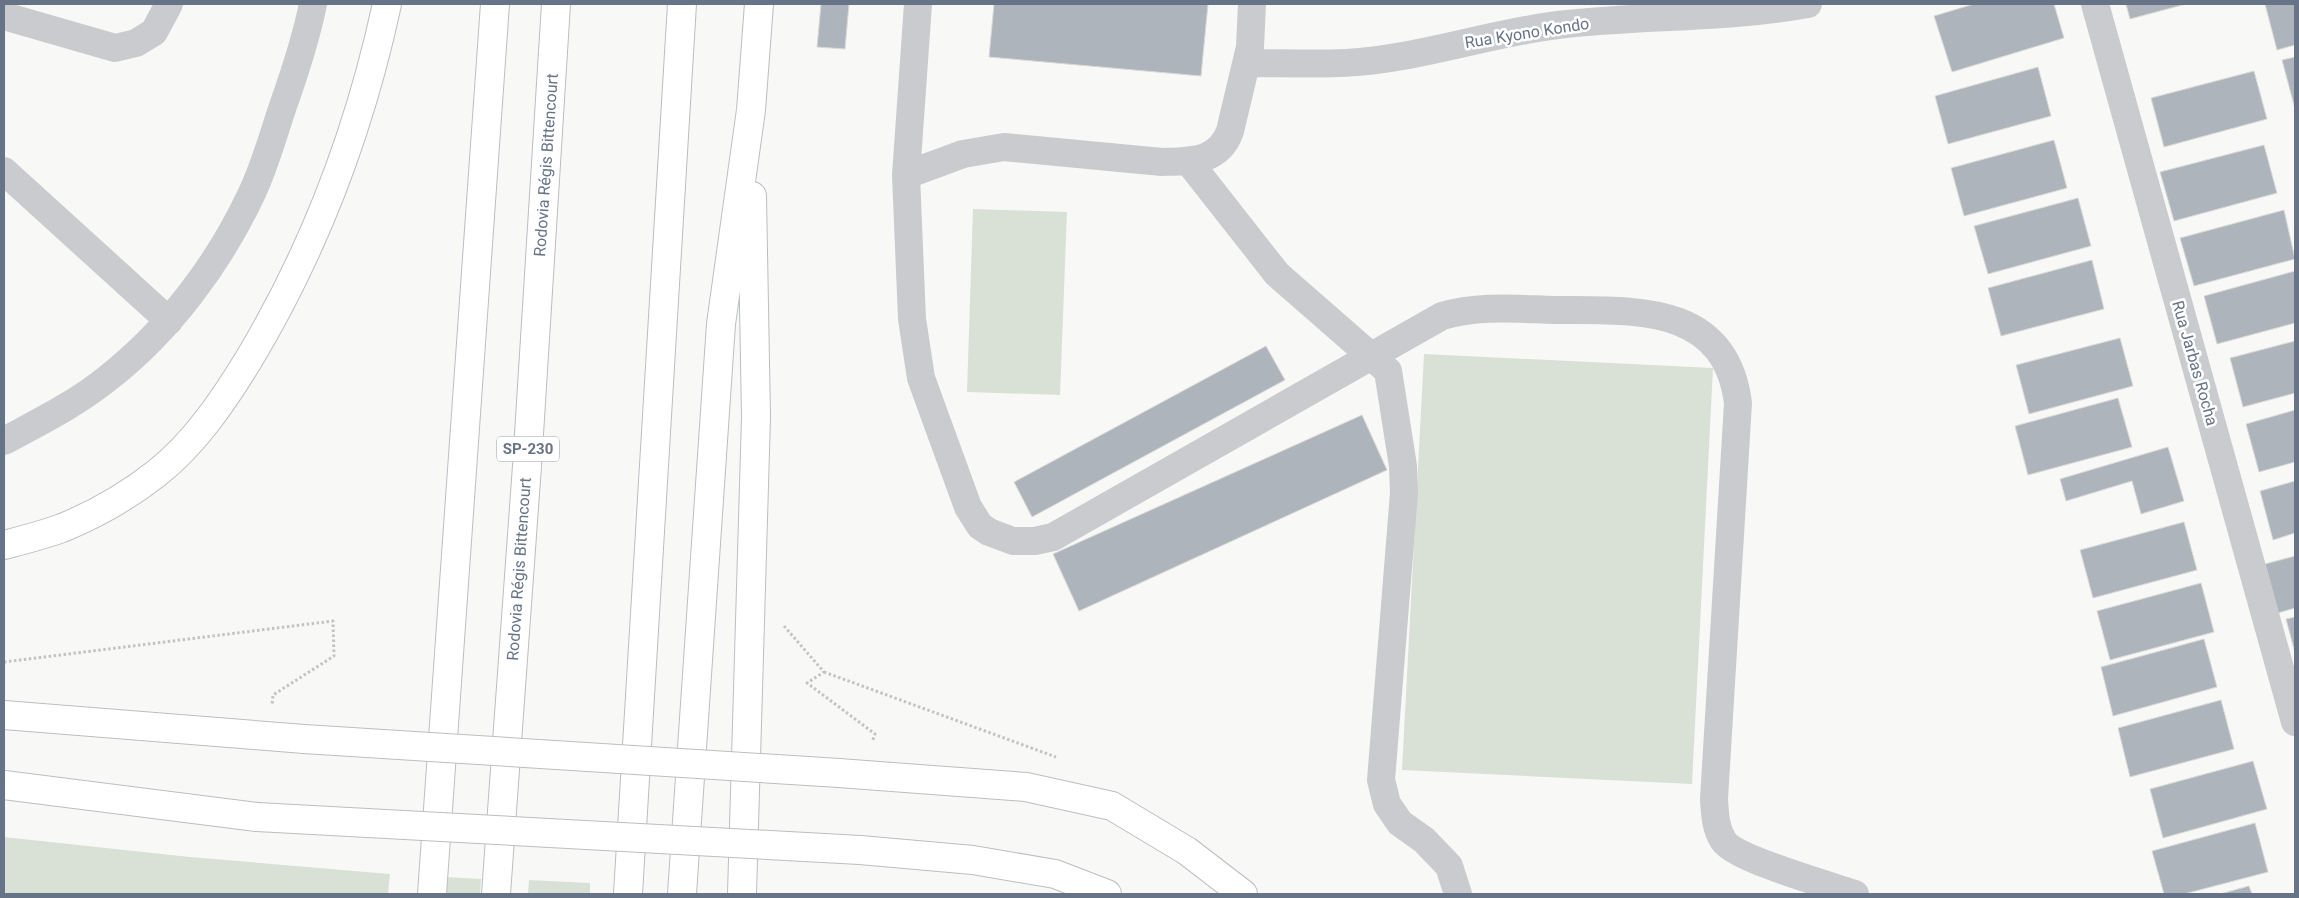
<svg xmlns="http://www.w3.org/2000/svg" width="2299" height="898" font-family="Roboto,sans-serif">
<rect width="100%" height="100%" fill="#f8f9f6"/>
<!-- grass -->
<path fill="#d9e1d7" d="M 973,209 L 1067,212 L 1060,395 L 967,392 Z
M 1424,354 L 1713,368 L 1692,784 L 1402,770 Z
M 4,837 L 190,857 L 390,874 L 388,894 L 4,894 Z
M 445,877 L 481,879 L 480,894 L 444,894 Z
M 529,880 L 590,883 L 590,894 L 528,894 Z"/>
<!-- building -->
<path fill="#adb4bb" stroke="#dadad8" d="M 821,4 L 849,4 L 845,49 L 817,47 Z
M 994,4 L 1208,4 L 1201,76 L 989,57 Z
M 1974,4 L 2054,4 L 2064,38 L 1952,72 L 1934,16 Z
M 2126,4 L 2186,4 L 2130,19 Z
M 2265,4 L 2295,4 L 2295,45 L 2277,50 Z
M 2295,57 L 2295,109 L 2282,60 Z
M 2038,67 L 2051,116 L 1948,144 L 1935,96 Z
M 2254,71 L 2267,119 L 2164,147 L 2151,98 Z
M 2054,140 L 2067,188 L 1964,216 L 1951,168 Z
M 2264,145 L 2277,193 L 2174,221 L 2160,172 Z
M 2078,198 L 2091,246 L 1988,274 L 1974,226 Z
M 2284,210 L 2295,259 L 2194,286 L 2180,238 Z
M 2092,260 L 2104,309 L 2001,336 L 1988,288 Z
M 2295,271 L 2295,323 L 2217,344 L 2204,296 Z
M 2120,338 L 2133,386 L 2029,414 L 2016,365 Z
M 2295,341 L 2295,393 L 2243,407 L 2230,358 Z
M 1266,346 L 1285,380 L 1032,517 L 1014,482 Z
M 2118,398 L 2132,447 L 2028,475 L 2015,426 Z
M 2295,410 L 2295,462 L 2259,472 L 2246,424 Z
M 1362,415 L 1387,470 L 1079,611 L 1053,554 Z
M 2168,447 L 2184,501 L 2141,514 L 2132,481 L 2066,501 L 2060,479 Z
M 2295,481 L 2295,533 L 2273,540 L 2260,491 Z
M 2184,522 L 2197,570 L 2093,598 L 2080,550 Z
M 2295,556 L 2295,608 L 2278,613 L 2265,564 Z
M 2201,583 L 2214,632 L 2110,660 L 2097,611 Z
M 2295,617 L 2295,653 L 2286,619 Z
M 2204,639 L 2217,687 L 2113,716 L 2101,667 Z
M 2221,700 L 2234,749 L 2130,777 L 2118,728 Z
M 2253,761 L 2267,809 L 2163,838 L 2150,789 Z
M 2255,823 L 2268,872 L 2184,894 L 2164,894 L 2152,851 Z
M 2249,886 L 2252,894 L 2220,894 Z"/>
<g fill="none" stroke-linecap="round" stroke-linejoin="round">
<defs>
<path id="major" d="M 4,545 C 23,540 43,535 62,528 C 94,515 129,495 157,473 C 195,443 224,400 249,359 C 315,249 360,129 387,4
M 4,715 L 304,739
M 839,773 L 1026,787 L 1112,806 L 1187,851 L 1243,894
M 4,785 L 257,817
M 860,850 L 973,860 L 1055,874 L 1107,894
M 432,894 L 495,4
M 682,894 L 721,324 L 751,110 L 759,4
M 742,894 L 756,417 L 752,196"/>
<path id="highway" d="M 496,894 L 527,466 L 556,4
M 628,894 L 682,4"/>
</defs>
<!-- major casing -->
<use href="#major" stroke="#bbbec2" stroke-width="30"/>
<!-- highway casing -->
<use href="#highway" stroke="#bbbdc1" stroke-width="30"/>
<!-- path -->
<path stroke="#c2c3c6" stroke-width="3" stroke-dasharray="2.5 2.5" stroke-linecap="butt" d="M 784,626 L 824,672 L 807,683 L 875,734 L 872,742
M 4,662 L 333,621 L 334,656 L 273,695 L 272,705
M 824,672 L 1056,757"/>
<!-- minor -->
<path stroke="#c9cbcf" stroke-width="28" d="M 918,4 L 906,175 L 912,319 L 921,378 L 968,507 L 980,526 L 989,532 L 1013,541 L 1035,541 L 1053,537 L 1442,316 C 1479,305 1517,309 1555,310 C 1632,311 1725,302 1738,403 L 1714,799 C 1715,813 1715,827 1723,840 C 1733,858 1831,886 1855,894
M 2095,4 L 2295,722
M 4,16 L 115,48 L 136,43 L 154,32 L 169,4
M 1247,63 C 1293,63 1339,66 1384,59 C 1442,51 1499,32 1558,25 C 1642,15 1725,19 1808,4
M 1189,162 L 1277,274 L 1388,371 L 1403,466 L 1404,493 L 1381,780 L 1387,804 L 1400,823 L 1424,840 L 1449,866 L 1458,894
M 4,171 L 169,321
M 906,175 L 963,154 L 1004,147 L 1162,162 C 1191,161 1219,162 1230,131 L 1250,47 L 1252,4
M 4,441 C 39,422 76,404 108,378 C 168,331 218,265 251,195 C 265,166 273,135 283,106 C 295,72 306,39 313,4"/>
<!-- major -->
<use href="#major" stroke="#fff" stroke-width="28"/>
<!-- highway -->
<use href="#highway" stroke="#fff" stroke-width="28"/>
<defs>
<path id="major-bridge" d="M 304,739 L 839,773
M 257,817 L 860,850"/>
</defs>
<!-- major-bridge casing -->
<use href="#major-bridge" stroke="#bbbec2" stroke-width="30" stroke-linecap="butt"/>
<!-- major-bridge -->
<use href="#major-bridge" stroke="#fff" stroke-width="28"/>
</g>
<g text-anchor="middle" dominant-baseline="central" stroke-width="5" stroke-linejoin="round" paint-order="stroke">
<!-- shield labels -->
<rect fill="#fff" stroke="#959eac" stroke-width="1" x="497" y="436.5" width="62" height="25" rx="4"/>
<g font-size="15" font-weight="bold" fill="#677488">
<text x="528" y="449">SP-230</text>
</g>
<!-- street labels -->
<g font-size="16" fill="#677488" stroke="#fff">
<text transform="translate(1527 33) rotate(-9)">Rua Kyono Kondo</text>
<text transform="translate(546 165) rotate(-86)">Rodovia Régis Bittencourt</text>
<text transform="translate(2195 363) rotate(74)">Rua Jarbas Rocha</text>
<text transform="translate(519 569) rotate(-86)">Rodovia Régis Bittencourt</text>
</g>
</g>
<!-- border -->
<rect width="2299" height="898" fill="none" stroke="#677488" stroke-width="10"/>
</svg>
